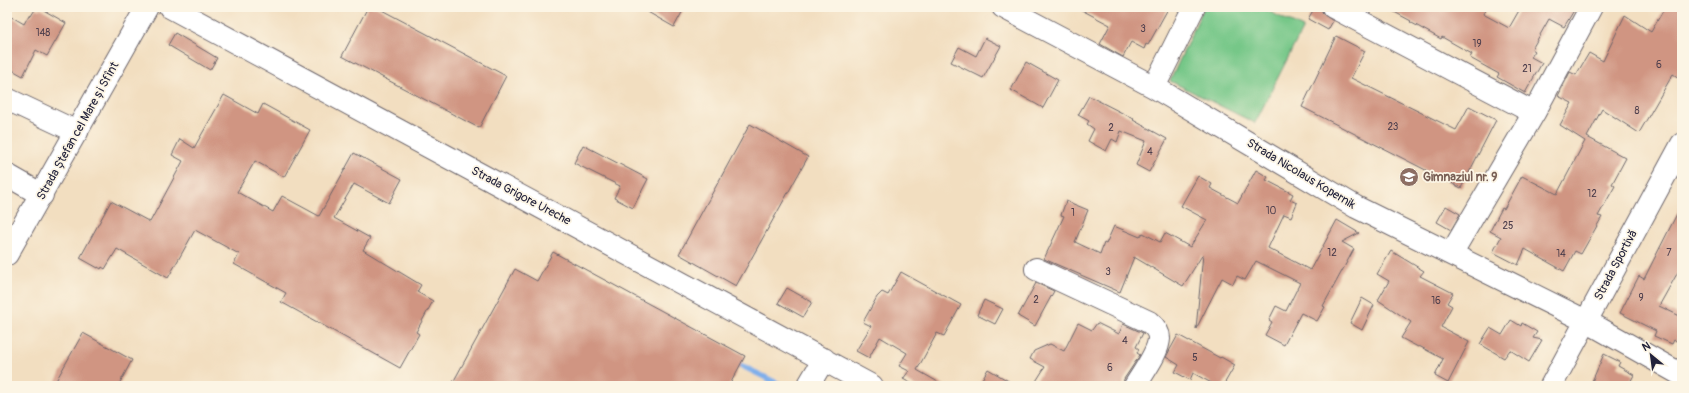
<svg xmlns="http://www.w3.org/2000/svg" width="1689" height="393" font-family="Pangolin,sans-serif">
<rect width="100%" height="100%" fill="#fcf5e5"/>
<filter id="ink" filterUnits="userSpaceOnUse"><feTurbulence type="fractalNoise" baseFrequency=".025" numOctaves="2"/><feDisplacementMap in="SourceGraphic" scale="8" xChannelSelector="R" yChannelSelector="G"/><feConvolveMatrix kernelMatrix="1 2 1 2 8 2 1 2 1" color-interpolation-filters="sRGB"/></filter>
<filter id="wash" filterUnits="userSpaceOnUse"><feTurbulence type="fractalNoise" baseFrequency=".012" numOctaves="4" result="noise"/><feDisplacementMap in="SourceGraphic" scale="16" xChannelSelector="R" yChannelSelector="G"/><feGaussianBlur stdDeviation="0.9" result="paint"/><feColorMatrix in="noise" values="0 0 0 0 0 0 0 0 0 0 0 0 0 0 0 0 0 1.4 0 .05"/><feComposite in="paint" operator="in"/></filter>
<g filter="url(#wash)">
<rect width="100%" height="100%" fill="#f2dec0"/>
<!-- pitch -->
<path fill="#76c788" stroke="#4c7462" d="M 1204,7 L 1260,7 L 1303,28 L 1255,123 L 1170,81 Z"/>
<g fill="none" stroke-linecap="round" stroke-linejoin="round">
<!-- stream -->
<path stroke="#7fafea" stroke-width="5.5" d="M 734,362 L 783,386"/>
</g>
<g id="blocks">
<!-- building -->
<path fill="#d09582" d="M 368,7 L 376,7 L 506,76 L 479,128 L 342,56 Z
M 639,7 L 685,7 L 674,27 Z
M 1076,7 L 1169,7 L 1148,45 L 1146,44 L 1144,49 L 1131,42 L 1123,57 L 1100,44 L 1110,25 Z
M 1315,7 L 1321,8 L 1323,14 L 1333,21 L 1328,30 L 1308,19 Z
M 1385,7 L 1487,7 L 1483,14 L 1509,28 L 1521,7 L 1576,7 L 1564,27 L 1549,19 L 1532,49 L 1535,51 L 1531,57 L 1542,63 L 1525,93 L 1497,77 L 1499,74 L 1470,58 L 1472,54 L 1442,37 L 1441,39 L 1410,22 L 1411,21 Z
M 1665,7 L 1682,7 L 1682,80 L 1673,74 L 1639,133 L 1602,109 L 1587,137 L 1626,158 L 1612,184 L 1615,186 L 1598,216 L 1602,217 L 1581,254 L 1575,251 L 1564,271 L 1525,249 L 1518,265 L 1493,252 L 1501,237 L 1490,231 L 1502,208 L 1504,209 L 1522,176 L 1557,194 L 1585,141 L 1560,125 L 1572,103 L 1558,96 L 1570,72 L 1576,75 L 1589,53 L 1603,61 L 1625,15 L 1651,32 Z
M 36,8 L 39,10 L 40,8 L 66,23 L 47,56 L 36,50 L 23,76 L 7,67 L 7,26 L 12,17 L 24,24 L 29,15 L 31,16 Z
M 175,33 L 217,58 L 210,70 L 168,45 Z
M 1336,36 L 1365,51 L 1351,78 L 1456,130 L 1469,106 L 1496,120 L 1461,188 L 1302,107 Z
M 985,38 L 1001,46 L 983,78 L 951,62 L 959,47 L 976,56 Z
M 1026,62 L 1058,80 L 1043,108 L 1011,90 Z
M 224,95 L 258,114 L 263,104 L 310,130 L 284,177 L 255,161 L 237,192 L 273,212 L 282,196 L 319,216 L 354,153 L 402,179 L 389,203 L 354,184 L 334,218 L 370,238 L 363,250 L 421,285 L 417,292 L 433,301 L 416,332 L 419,334 L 400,368 L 281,302 L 286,293 L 234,264 L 239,254 L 195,230 L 168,278 L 117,249 L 105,269 L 102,267 L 101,269 L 98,267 L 98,268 L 80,258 L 111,201 L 150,222 L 183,161 L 172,155 L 180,139 L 194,148 Z
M 1089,96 L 1134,119 L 1133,120 L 1167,139 L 1149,172 L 1136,165 L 1146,141 L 1121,131 L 1117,142 L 1112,139 L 1106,151 L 1088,141 L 1094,129 L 1087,124 L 1089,121 L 1078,115 Z
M 750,124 L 808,157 L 736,286 L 679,254 Z
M 583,145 L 648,179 L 633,208 L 614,198 L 620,186 L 574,163 Z
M 1256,170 L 1268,177 L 1266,180 L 1293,194 L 1290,200 L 1297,203 L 1291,217 L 1284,214 L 1268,248 L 1310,270 L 1337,220 L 1359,233 L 1342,242 L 1354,249 L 1323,306 L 1325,307 L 1317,321 L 1301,313 L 1284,345 L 1265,335 L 1272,322 L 1269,320 L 1276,306 L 1286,311 L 1300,283 L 1256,261 L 1245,280 L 1237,276 L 1233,284 L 1222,278 L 1196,329 L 1203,254 L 1183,286 L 1134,257 L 1120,292 L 1044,259 L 1064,216 L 1061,215 L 1066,201 L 1088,210 L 1075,242 L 1100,254 L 1104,243 L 1106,244 L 1114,226 L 1140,237 L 1143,233 L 1160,242 L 1165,233 L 1190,247 L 1207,220 L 1181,206 L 1198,176 L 1212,184 L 1210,188 L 1238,203 Z
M 1682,204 L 1682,274 L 1678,272 L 1659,306 L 1682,317 L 1682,330 L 1676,341 L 1674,340 L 1672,344 L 1654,336 L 1656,331 L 1620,313 L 1639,276 L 1644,279 Z
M 1446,206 L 1460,214 L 1451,230 L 1437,222 Z
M 1391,251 L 1424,271 L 1420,276 L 1453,293 L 1447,303 L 1452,306 L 1441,327 L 1469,342 L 1448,383 L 1435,376 L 1443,359 L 1419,346 L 1418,347 L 1401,338 L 1411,322 L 1378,300 L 1389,281 L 1377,274 Z
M 553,252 L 745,356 L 729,386 L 451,386 L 515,269 L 537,281 Z
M 901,272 L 961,305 L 944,336 L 937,333 L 917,370 L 945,386 L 916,386 L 903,379 L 909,371 L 899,366 L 907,353 L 880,337 L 869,358 L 856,351 L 871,326 L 863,322 L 877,297 L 882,292 L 888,295 Z
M 1036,283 L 1054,291 L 1035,326 L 1018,316 Z
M 787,288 L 812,302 L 803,317 L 778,303 Z
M 1362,298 L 1374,305 L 1362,330 L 1350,323 Z
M 984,300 L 1003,309 L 995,324 L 977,315 Z
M 1511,320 L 1521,326 L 1522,323 L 1537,332 L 1533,338 L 1542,340 L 1529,362 L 1510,350 L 1504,358 L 1480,344 L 1490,328 L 1502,335 Z
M 1078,323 L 1092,330 L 1097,323 L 1119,334 L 1123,324 L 1143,333 L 1136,347 L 1139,349 L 1137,353 L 1140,355 L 1124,379 L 1123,386 L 1033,386 L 1045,367 L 1030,359 L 1034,351 L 1050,344 L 1064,351 Z
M 83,333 L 132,360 L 118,386 L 53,386 Z
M 1178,335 L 1220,358 L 1221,357 L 1235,365 L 1223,386 L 1217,386 L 1193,373 L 1190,380 L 1175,372 L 1179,365 L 1166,357 Z
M 1604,354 L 1620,362 L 1618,366 L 1634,375 L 1628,386 L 1590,386 Z
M 988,369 L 1017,386 L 978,386 Z"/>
</g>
</g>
<g filter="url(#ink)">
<use href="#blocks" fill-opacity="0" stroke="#6b646a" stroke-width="1"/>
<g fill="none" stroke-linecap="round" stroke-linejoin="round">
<defs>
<path id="minor" d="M 170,7 L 872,386
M 1003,7 L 1154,87 L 1356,207 L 1586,321 L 1682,375
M 1333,7 L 1534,113
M 1154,87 L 1194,7
M 7,99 L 77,132
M 7,175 L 42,195
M 1451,254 L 1534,113 L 1591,7
M 1036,269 L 1149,322 C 1154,326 1159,331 1159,338 C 1159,352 1142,374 1135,386
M 808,386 L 824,359
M 1551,386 L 1682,144"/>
<path id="major" d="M 7,254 L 147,7"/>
</defs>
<!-- minor casing -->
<use href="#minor" stroke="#6b646a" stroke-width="24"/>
<!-- major casing -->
<use href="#major" stroke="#6b646a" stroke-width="24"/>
<!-- minor -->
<use href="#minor" stroke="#fff" stroke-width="22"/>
<!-- major -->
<use href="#major" stroke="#fff" stroke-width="22"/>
</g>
</g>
<!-- icons -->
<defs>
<symbol id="school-disc" viewBox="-11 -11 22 22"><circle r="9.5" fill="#8d6e63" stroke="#fcf5e5"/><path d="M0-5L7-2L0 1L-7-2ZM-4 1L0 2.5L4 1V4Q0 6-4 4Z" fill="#fff"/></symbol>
</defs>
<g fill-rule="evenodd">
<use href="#school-disc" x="1398" y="166" width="22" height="22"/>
</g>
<g text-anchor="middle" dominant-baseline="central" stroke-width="3.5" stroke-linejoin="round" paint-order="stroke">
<!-- number labels -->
<g font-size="10" fill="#4e3f4d">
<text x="1143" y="29">3</text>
<text x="43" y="33">148</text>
<text x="1477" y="44">19</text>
<text x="1659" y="65">6</text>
<text x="1527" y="69">21</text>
<text x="1637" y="111">8</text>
<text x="1393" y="127">23</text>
<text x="1111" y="128">2</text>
<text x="1150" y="152">4</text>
<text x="1592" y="194">12</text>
<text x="1271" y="211">10</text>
<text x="1073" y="213">1</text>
<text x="1508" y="226">25</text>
<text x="1332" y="253">12</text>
<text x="1669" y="253">7</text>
<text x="1561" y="254">14</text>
<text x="1108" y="272">3</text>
<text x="1641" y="298">9</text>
<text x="1036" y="300">2</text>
<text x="1436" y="301">16</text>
<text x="1125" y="341">4</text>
<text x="1195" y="358">5</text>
<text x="1110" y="368">6</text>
</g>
<!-- street labels -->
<g font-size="12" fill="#22223b" stroke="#fcf5e5">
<text transform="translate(78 131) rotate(-61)">Strada Ștefan cel Mare și Sfînt</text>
<text transform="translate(1301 174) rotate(31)">Strada Nicolaus Kopernik</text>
<text transform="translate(521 196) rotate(28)">Strada Grigore Ureche</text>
<text transform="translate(1616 265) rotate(-62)">Strada Sportivă</text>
</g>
<!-- education labels -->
<g font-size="12" font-weight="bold" fill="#785e54" stroke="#fcf5e5" text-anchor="start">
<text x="1423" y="177">Gimnaziul nr. 9</text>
</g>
</g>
<!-- margin -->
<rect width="1689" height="393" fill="none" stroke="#fcf5e5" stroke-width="24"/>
<!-- north arrow -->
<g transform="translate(1651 355) rotate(331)" stroke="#fcf5e5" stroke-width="3" paint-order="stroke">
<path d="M0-3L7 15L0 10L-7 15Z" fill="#22223b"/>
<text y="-6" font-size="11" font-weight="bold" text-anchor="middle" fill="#22223b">N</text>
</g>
</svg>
